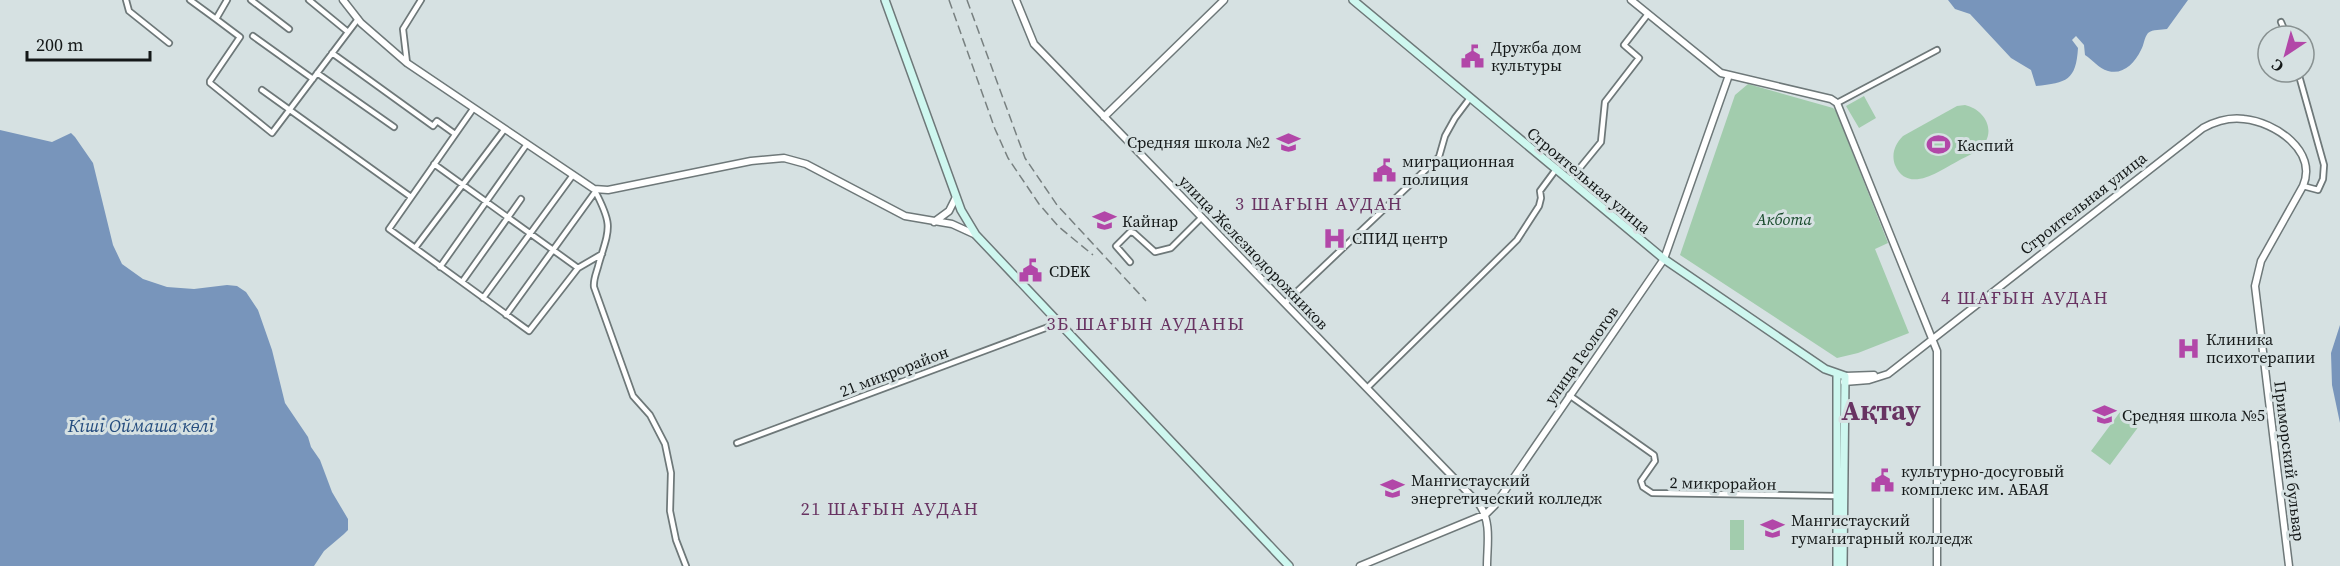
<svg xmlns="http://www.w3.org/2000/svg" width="2340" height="566" font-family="'Source Serif 4',serif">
<rect width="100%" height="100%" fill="#d6e1e2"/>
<!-- green -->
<path fill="#a2ccad" d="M 1748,84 L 1833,108 L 1836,111 L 1888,243 L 1875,249 L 1909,333 L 1858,353 L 1837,358 L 1680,255 L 1735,95 Z
M 1864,96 L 1876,118 L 1859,128 L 1846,106 Z
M 1965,105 C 1982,109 1995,126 1985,143 C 1980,151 1967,156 1958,161 C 1941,170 1908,195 1895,165 C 1891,154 1895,144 1903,136 L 1957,106 Z
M 2120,412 L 2139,426 L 2110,465 L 2091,451 Z
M 1730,520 L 1744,520 L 1744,550 L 1730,550 Z"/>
<!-- water -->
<path fill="#7895bb" d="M 1948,0 L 2188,0 L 2167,29 C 2161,30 2153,29 2148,33 C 2144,38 2144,45 2141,50 C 2134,64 2123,75 2108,71 C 2098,68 2093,60 2085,55 L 2084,45 L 2076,36 L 2072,40 L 2078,48 C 2076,80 2067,83 2036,86 L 2031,70 L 2011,58 L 1970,14 L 1955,9 Z
M 0,130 L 52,142 L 71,133 L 75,137 L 93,163 L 113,245 L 122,264 L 143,279 L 167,287 L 194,289 L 227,285 L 237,286 L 246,292 L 258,310 L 272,350 L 285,403 L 308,437 L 311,447 L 320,460 L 332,492 L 348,519 L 348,530 L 344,534 L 324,551 L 314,566 L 0,566 Z
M 2340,325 L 2340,423 L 2332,385 L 2331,353 Z"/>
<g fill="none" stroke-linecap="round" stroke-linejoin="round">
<defs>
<path id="minor" d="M 126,0 L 129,11 L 169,43
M 190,0 L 216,19 L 227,0
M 251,0 L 289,29
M 309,0 L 348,32
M 216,19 L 240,37 L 210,81 L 210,83 L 272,133 L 358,19
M 2281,22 L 2287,36
M 253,36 L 313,79
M 332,53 L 433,126 L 437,121 L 455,134
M 407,63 L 403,29 L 421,0
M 2298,72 L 2324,165 L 2323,179 L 2318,190 L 2303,186
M 317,73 L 394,127
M 262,90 L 411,197
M 1837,103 L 1937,50
M 473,109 L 389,229 L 529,331 L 578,268 L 602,254
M 434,164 L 578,268
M 1570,180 L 1601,142 L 1605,102 L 1639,58 L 1624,45 L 1648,14
M 594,189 C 613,225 610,227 599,263 C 597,272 593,279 594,287 L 633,396 L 650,415 L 665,444 L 671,473 L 670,511 L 676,540 L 686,566
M 415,248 L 504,130
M 1130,262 L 1116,246 L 1130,232 L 1134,233 L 1155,252 L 1171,248 L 1202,217
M 440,267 L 527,144
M 462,282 L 521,199
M 483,298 L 573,175
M 1285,303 L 1439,157 L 1445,136 L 1455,118 L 1470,98
M 506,315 L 595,192
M 1367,388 L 1517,240 L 1539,206 L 1541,198 L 1540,191 L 1557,168
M 1569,395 L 1654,455 L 1655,461 L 1641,481 L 1643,487 L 1652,493 L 1837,496
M 737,443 L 1059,323"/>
<path id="tertiary" d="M 343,0 L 361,23 L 407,63 L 594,189 L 608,190 L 751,161 L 784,158 L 806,164 L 905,216 L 952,224 L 976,235
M 1016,0 L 1034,44 L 1479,504 C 1492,522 1487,545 1487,566
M 1631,0 L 1721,73 L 1831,99 L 1837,103 L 1937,351 L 1937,566
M 1104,117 L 1224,0
M 934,222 L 949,211 L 956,197
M 1845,376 L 1874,375
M 1844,382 L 1869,380 L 1888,374 L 2203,128 C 2216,121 2229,117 2244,119 C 2275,122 2318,151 2303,186 L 2261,261 L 2255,286 L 2289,566
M 1360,566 L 1486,514 L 1495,505 L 1664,259 L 1729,75"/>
<path id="secondary" d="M 885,0 L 961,210 L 976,235 L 1289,566
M 1353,0 L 1664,259 L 1825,369 L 1845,376 L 1843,566
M 1837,566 L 1837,375"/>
</defs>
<!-- minor casing -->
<use href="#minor" stroke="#6e7879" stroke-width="8"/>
<!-- tertiary casing -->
<use href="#tertiary" stroke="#6e7879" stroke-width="9"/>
<!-- secondary casing -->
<use href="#secondary" stroke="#6e7879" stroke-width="10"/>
<!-- minor -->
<use href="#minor" stroke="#fff" stroke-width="4.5"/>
<!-- tertiary -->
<use href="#tertiary" stroke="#fff" stroke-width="6"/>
<!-- secondary -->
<use href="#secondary" stroke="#cef7ef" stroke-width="7"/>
<!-- rail -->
<path stroke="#788080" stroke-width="1.5" stroke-dasharray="9 4.5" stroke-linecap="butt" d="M 949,0 L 995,129 L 1008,158 L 1039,204 L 1059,227 L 1093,255
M 967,0 L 1025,158 L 1057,205 L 1146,301"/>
</g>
<!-- icons -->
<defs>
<symbol id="civic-bare" viewBox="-9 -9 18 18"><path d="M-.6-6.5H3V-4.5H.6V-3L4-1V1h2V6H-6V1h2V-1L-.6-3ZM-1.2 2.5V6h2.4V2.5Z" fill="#b247a8" stroke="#d6e1e2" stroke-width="2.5" paint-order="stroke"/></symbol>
<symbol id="school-bare" viewBox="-9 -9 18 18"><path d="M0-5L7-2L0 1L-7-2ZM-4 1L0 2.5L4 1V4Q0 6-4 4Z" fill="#b247a8" stroke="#d6e1e2" stroke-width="2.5" paint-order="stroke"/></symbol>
<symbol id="stadium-bare" viewBox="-9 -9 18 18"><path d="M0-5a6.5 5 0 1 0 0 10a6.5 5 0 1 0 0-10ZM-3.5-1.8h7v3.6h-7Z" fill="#b247a8" stroke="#d6e1e2" stroke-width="2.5" paint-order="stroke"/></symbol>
<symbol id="university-bare" viewBox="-9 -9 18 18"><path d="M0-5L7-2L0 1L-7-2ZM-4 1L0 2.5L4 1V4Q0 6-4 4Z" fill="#b247a8" stroke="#d6e1e2" stroke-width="2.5" paint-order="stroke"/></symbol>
<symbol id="hospital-bare" viewBox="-9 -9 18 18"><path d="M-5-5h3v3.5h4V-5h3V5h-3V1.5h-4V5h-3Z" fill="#b247a8" stroke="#d6e1e2" stroke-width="2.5" paint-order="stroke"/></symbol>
</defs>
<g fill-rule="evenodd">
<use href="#civic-bare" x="1456" y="40" width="33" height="33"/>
<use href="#school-bare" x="1272" y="126" width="33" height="33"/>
<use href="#stadium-bare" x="1922" y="128" width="33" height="33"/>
<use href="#civic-bare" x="1368" y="154" width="33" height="33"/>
<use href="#university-bare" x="1088" y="204" width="33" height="33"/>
<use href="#hospital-bare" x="1318" y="222" width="33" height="33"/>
<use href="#civic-bare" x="1014" y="254" width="33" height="33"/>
<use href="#hospital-bare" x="2172" y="332" width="33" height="33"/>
<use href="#school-bare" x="2088" y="398" width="33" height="33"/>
<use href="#civic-bare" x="1866" y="464" width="33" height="33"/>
<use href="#university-bare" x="1376" y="472" width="33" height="33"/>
<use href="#university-bare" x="1756" y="512" width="33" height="33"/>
</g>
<g text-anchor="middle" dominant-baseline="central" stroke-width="6" stroke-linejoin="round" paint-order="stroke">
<!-- poi labels -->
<g font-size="16" fill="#141818" stroke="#d6e1e2" text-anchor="start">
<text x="1491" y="47">Дружба дом<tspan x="1491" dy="18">культуры</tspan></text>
<text x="1270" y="142" text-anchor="end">Средняя школа №2</text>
<text x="1957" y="145">Каспий</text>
<text x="1402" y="161">миграционная<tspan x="1402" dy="18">полиция</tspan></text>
<text x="1122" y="221">Кайнар</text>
<text x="1352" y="238">СПИД центр</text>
<text x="1049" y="271">CDEK</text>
<text x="2206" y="339">Клиника<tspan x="2206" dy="18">психотерапии</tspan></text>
<text x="2122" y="415">Средняя школа №5</text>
<text x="1901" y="471">культурно-досуговый<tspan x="1901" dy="18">комплекс им. АБАЯ</tspan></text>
<text x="1411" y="480">Мангистауский<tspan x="1411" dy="18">энергетический колледж</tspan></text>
<text x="1791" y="520">Мангистауский<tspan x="1791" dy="18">гуманитарный колледж</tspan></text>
</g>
<!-- street labels -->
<g font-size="16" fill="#141818" stroke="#d6e1e2">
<text transform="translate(1589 180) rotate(40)">Строительная улица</text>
<text transform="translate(2083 203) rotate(-38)">Строительная улица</text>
<text transform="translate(1254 252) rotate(46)">улица Железнодорожников</text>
<text transform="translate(1581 355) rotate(-55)">улица Геологов</text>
<text transform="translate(894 371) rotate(-21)">21 микрорайон</text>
<text transform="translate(2290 461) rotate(83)">Приморский бульвар</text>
<text transform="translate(1723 483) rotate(1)">2 микрорайон</text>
</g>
<!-- park labels -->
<g font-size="16" font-style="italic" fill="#154829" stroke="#d6e1e2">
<text x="1784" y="219">Акбота</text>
</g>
<!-- neighbourhood labels -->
<g font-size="18" letter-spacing="1.5" fill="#683362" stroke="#d6e1e2">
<text x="1319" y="203">3 ШАҒЫН АУДАН</text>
<text x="2025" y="297">4 ШАҒЫН АУДАН</text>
<text x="1146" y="323">3Б ШАҒЫН АУДАНЫ</text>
<text x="890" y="508">21 ШАҒЫН АУДАН</text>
</g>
<!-- water labels -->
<g font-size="18" font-style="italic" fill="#244c7e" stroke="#d6e1e2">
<text x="141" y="425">Кіші Оймаша көлi</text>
</g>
<!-- town labels -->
<g font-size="28" font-weight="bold" fill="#683362" stroke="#d6e1e2">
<text x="1881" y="410">Ақтау</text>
</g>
</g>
<!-- north arrow -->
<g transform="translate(2286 54) rotate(216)"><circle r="28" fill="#d6e1e2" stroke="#889191" stroke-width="1.5"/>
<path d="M0-4.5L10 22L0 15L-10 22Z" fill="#b247a8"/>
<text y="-9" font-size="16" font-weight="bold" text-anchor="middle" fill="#141818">С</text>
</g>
<!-- scale -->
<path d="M27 51v9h123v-9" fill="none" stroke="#141818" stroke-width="3"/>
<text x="36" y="51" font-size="18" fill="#141818" stroke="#d6e1e2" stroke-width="4.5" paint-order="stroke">200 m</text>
</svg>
